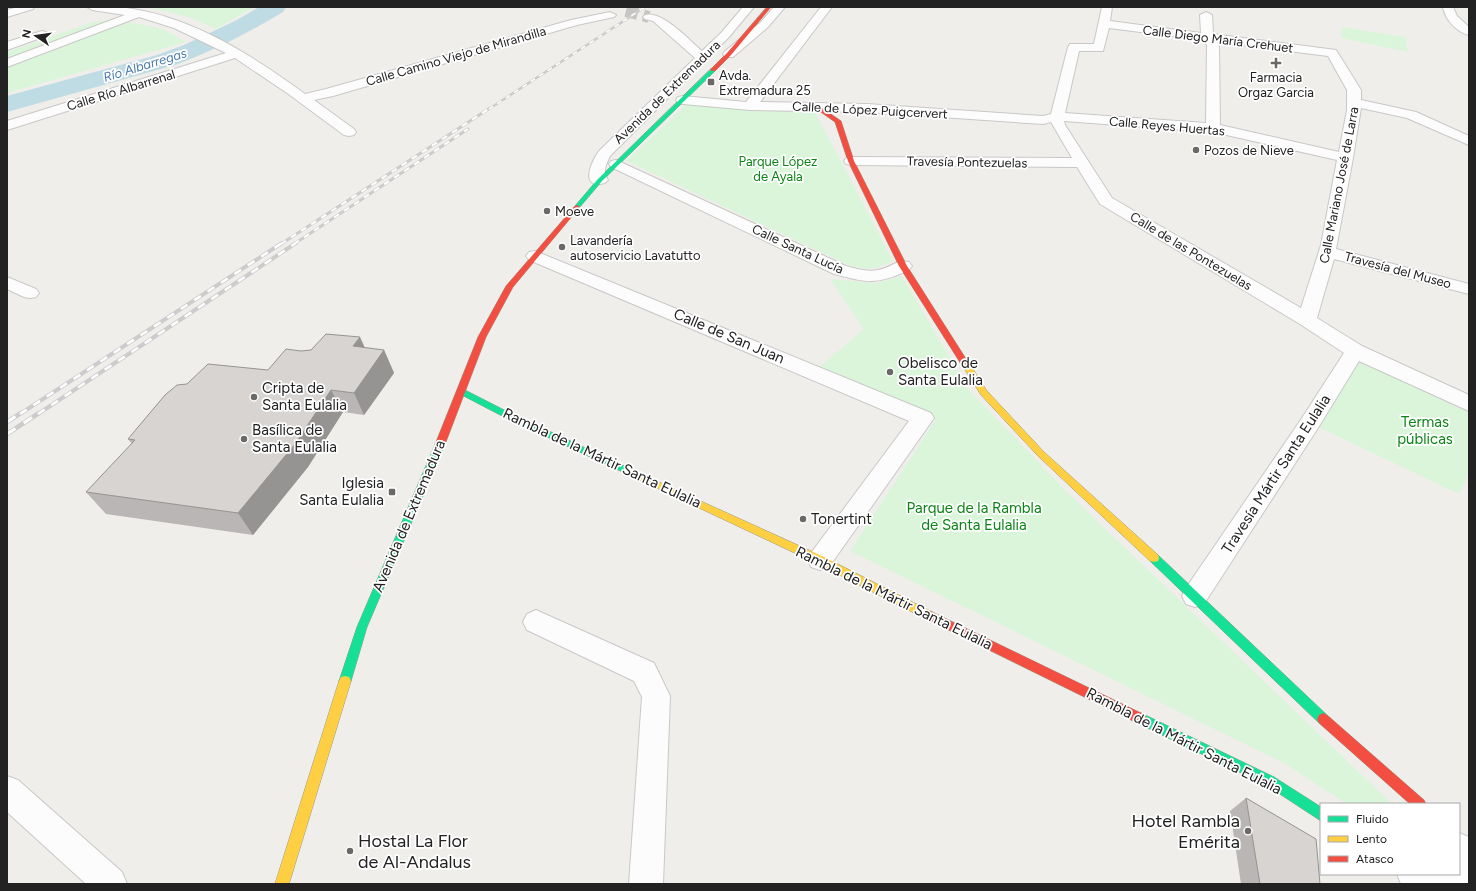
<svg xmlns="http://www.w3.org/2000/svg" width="1476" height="891" font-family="Figtree,sans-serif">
<rect width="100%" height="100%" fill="#f0eeeb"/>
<!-- park -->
<path fill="#daf5da" d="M 147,7 L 254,7 L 216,29 L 188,17 Z
M 114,19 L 163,29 L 186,42 L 7,93 L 7,52 L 93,22 Z
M 1342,27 L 1405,37 L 1408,52 L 1341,38 Z
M 687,104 L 814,110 L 893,261 C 872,271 866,270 844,263 L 627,161 Z
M 902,276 L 968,389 L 1067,492 L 1392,804 L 1347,804 L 1284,763 L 850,551 L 936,419 L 817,369 L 864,329 L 830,279 L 877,283 Z
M 1355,351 L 1469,404 L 1469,473 L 1459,494 L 1310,423 Z"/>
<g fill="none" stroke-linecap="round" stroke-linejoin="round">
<!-- river -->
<path fill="#bfdbe3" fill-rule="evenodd" d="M 259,7 L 286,7 L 283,12 C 248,33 213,51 175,65 L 7,112 L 7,96 L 157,55 L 184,45 L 237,20 Z"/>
<!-- street-tunnel -->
<path stroke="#c7c5c3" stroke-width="12" stroke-dasharray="12 6" stroke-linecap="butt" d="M 626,11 L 649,17"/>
<defs>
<path id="street" d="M 18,7 L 34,7 L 33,9 L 7,17 L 7,10 Z
M 87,7 C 97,7 107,6 117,7 C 187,13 250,54 305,94 L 326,89 L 571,20 L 610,12 L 616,15 L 614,17 L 577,25 L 333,96 L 314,100 L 354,129 L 356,132 L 354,135 L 349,136 L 344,135 L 287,93 L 235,58 L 7,130 L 7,121 L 226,53 L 174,28 L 139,17 L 7,67 L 7,59 L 125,15 L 92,10 Z
M 743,7 L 754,7 L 729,37 L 610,156 C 606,165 602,171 608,180 L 605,183 C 579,190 591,162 599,151 L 695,58 L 653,21 L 645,19 L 643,17 L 645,15 C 662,10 689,40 702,51 L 721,33 Z
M 774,7 L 785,7 L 768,27 L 733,57 L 725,57 L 723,54 L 725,51 L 760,23 Z
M 821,7 L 832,7 L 760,102 L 867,104 L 1043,116 L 1051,114 L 1068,47 L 1070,44 L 1094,44 L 1102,7 L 1112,7 L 1110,21 L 1201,33 L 1200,15 L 1206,12 L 1212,15 L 1213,34 L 1336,50 L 1361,90 L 1361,100 L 1416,112 L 1469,136 L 1469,145 L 1407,118 L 1361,108 L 1353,158 L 1336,249 L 1469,284 L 1469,294 L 1334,259 L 1317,318 L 1362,346 L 1469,395 L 1469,411 L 1359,361 L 1318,428 L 1204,604 L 1195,607 L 1186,604 L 1182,596 L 1186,588 L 1302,418 L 1344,353 L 1300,324 L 1100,204 L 1077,167 L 851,165 L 846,164 L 844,161 L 846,158 L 851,157 L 1072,158 L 1051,122 L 1043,124 L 867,112 L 750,110 L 683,104 L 678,103 L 676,100 L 678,97 L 683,96 L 746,102 ZM 1109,28 L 1203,40 L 1207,45 L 1206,123 L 1065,113 L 1079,51 L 1103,51 ZM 1217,42 L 1328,56 L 1347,90 L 1347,110 L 1339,152 L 1220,125 L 1219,45 ZM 1064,121 L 1213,132 L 1337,160 L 1321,245 L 1301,308 L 1112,198 L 1065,125 Z
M 1443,7 L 1453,7 L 1457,16 L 1469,27 L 1469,35 C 1456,32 1445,19 1443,7 Z
M 42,31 L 46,32 L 48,34 L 46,36 L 7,50 L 7,42 Z
M 616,160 L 846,266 C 857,269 867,272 878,270 C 890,268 897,259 909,262 L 912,266 L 909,270 C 876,285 868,283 834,274 L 611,167 L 609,164 L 611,161 Z
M 535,251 L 931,413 L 934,418 L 829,567 L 820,570 L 811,567 L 808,560 L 811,553 L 909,421 L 529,260 L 526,256 L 529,252 Z
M 7,277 L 36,289 L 39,293 L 36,297 L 30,298 L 24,297 L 7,289 Z
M 536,610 L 654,663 L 670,696 L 663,884 L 629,884 L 642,697 L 634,681 L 527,630 L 523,622 L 527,614 Z
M 7,776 L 18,780 L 122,872 L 127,884 L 86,884 L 7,812 Z
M 1459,833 L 1469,837 L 1469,884 L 1401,884 L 1397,874 L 1459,874 Z"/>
<path id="fast" d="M 711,69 L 716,70 L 602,181 L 579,208 L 575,208 L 575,206 L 598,179 Z
M 461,388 L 510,413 L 633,470 L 635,472 L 633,474 L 627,474 L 504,417 L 458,393 L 457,391 L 458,389 Z
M 439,444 L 444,447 L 367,627 L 351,681 L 349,685 L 345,686 L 341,685 L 339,681 L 357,627 L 434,447 Z
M 1154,554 L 1158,555 L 1327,715 L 1329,719 L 1327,723 L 1323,725 L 1319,723 L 1150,561 L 1149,558 L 1150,555 Z
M 1141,713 L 1274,777 L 1321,807 L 1321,821 L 1266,785 L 1137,723 L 1135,719 L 1137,715 Z"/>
<path id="slow" d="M 964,359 L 967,360 L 987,391 L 1044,452 L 1158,555 L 1159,558 L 1158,561 L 1154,562 L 1150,561 L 1038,456 L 981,395 L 960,362 Z
M 630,469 L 824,557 L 934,613 L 935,616 L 934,619 L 930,621 L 926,619 L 816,563 L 627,474 L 625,472 L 627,470 Z
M 345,676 L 349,677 L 351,681 L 289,884 L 275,884 L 339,681 L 341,677 Z"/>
<path id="jam" d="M 767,7 L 771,7 L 731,55 L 715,71 L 711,71 L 711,69 L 727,53 Z
M 815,106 L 819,106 L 841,121 L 854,161 L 907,266 L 968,362 L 967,364 L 961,364 L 899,266 L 848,161 L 835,122 L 815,108 Z
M 577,205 L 579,206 L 579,208 L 513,287 L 486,337 L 444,447 L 439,450 L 436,449 L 434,447 L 478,337 L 506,286 L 575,206 Z
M 930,611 L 1145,715 L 1147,719 L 1145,723 L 1141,725 L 1137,723 L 926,619 L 925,616 L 926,613 Z
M 1323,713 L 1327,715 L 1424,800 L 1426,804 L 1410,804 L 1319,723 L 1317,719 L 1319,715 Z"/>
</defs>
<!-- street casing -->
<use href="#street" stroke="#c9c8c7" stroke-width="2"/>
<!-- fast casing -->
<use href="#fast" stroke="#999a82" stroke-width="1"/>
<!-- slow casing -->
<use href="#slow" stroke="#999a82" stroke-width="1"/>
<!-- jam casing -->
<use href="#jam" stroke="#999a82" stroke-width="1"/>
<!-- street -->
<use href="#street" fill="#fdfcfc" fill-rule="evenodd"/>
<!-- fast -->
<use href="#fast" fill="#16e098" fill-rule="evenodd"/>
<!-- slow -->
<use href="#slow" fill="#ffcf43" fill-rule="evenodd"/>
<!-- jam -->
<use href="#jam" fill="#f24e42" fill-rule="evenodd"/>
<defs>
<path id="rail-far3" d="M 489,109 L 645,7"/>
<path id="rail-far2" d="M 281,244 L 490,108
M 294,244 L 468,129"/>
<path id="rail-far1" d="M 20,414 L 282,243
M 38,414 L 296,243"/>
<path id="rail" d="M 7,422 L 21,413
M 7,434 L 39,413"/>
</defs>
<!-- rail-far3 casing -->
<use href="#rail-far3" stroke="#ccc" stroke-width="2.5"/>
<!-- rail-far2 casing -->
<use href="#rail-far2" stroke="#ccc" stroke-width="3"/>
<!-- rail-far1 casing -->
<use href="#rail-far1" stroke="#ccc" stroke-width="4"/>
<!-- rail casing -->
<use href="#rail" stroke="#ccc" stroke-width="4.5"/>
<!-- rail-far3 -->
<use href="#rail-far3" stroke="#fff" stroke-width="1.5" stroke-dasharray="5" stroke-linecap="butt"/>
<!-- rail-far2 -->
<use href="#rail-far2" stroke="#fff" stroke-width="2" stroke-dasharray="6" stroke-linecap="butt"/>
<!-- rail-far1 -->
<use href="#rail-far1" stroke="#fff" stroke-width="2.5" stroke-dasharray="8" stroke-linecap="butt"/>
<!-- rail -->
<use href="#rail" stroke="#fff" stroke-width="3" stroke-dasharray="10" stroke-linecap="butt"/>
</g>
<!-- wall -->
<path fill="#b9b6b5" d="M 365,348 L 384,350 L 394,373 L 364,415 L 343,412 L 308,467 L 253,535 L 106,514 L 86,492 L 132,444 L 128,439 L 268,370 Z
M 1246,798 L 1320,884 L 1241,884 L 1230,811 Z"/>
<!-- shaded-wall -->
<path fill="#969493" d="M 360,337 L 370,359 L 353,346 Z
M 384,350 L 394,373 L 364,415 L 354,393 Z
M 331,390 L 343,412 L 308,467 L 253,535 L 238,513 Z"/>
<!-- building -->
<path fill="#d7d4d2" stroke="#969493" d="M 326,334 L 360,337 L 353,346 L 384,350 L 354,393 L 331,390 L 295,444 L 238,513 L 86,492 L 135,440 L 128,439 L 165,395 L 177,385 L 187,384 L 208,364 L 268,370 L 286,349 L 301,351 L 311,350 Z
M 1246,798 L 1316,839 L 1320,884 L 1260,884 Z"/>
<!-- markers -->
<g fill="#6a6968" stroke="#fff" stroke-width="1.5">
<path d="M1274 57h4v4h4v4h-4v4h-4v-4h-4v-4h4z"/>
<rect x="707" y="78" width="8" height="8" rx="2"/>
<circle cx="1196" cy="150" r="4"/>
<circle cx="547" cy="211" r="4"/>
<circle cx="562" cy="247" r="4"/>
<circle cx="890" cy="372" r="4"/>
<circle cx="254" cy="397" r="4"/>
<circle cx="244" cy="439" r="4"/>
<rect x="388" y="488" width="8" height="8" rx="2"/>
<circle cx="803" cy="519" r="4"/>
<circle cx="1248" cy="831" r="4"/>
<circle cx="350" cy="851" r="4"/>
</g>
<g text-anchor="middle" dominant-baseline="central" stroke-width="3.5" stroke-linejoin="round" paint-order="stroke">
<!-- far-street labels -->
<g font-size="13" fill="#222" stroke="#fff">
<text transform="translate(1218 39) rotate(7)">Calle Diego María Crehuet</text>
<text transform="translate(456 56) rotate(-16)">Calle Camino Viejo de Mirandilla</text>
<text transform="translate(121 90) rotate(-17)">Calle Río Albarrenal</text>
<text transform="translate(667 92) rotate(-44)">Avenida de Extremadura</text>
<text transform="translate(870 110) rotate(3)">Calle de López Puigcervert</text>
<text transform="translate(1167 126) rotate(5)">Calle Reyes Huertas</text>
<text transform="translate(967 162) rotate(1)">Travesía Pontezuelas</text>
<text transform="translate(1339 185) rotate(-79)">Calle Mariano José de Larra</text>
<text transform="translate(798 249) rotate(25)">Calle Santa Lucía</text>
<text transform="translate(1191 251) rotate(31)">Calle de las Pontezuelas</text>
<text transform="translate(1398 270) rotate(15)">Travesía del Museo</text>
</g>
<!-- far-water labels -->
<g font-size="13" font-style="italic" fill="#4a7aab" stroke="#fff">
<text transform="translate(145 65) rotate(-17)">Río Albarregas</text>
</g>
<!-- far-poi labels -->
<g font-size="13" fill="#222" stroke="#fff" text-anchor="start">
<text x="719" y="75">Avda.<tspan x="719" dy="15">Extremadura 25</tspan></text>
<text x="1276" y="77" text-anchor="middle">Farmacia<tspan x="1276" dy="15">Orgaz Garcia</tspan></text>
<text x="1204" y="150">Pozos de Nieve</text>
<text x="555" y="211">Moeve</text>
<text x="570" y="240">Lavandería<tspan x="570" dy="15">autoservicio Lavatutto</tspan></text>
</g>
<!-- far-park labels -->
<g font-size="13" fill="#0c8416" stroke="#fff">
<text x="778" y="161">Parque López<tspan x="778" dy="15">de Ayala</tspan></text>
</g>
<!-- street labels -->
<g font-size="15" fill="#222" stroke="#fff">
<text transform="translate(729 336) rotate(23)">Calle de San Juan</text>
<text transform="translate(602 458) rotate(25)">Rambla de la Mártir Santa Eulalia</text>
<text transform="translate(1276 474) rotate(-57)">Travesía Mártir Santa Eulalia</text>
<text transform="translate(409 516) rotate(-67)">Avenida de Extremadura</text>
<text transform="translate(894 598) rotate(26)">Rambla de la Mártir Santa Eulalia</text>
<text transform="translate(1184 741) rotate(27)">Rambla de la Mártir Santa Eulalia</text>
</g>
<!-- poi labels -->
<g font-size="15" fill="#222" stroke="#fff" text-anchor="start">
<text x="898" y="363">Obelisco de<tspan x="898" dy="17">Santa Eulalia</tspan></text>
<text x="262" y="388">Cripta de<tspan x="262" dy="17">Santa Eulalia</tspan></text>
<text x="252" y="430">Basílica de<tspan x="252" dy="17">Santa Eulalia</tspan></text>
<text x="384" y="483" text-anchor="end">Iglesia<tspan x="384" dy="17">Santa Eulalia</tspan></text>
<text x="811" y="519">Tonertint</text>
</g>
<!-- park labels -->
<g font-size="15" fill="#0c8416" stroke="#fff">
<text x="1425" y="422">Termas<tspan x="1425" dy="17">públicas</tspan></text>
<text x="974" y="508">Parque de la Rambla<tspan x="974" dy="17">de Santa Eulalia</tspan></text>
</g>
<!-- near-poi labels -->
<g font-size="18" fill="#222" stroke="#fff" text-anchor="end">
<text x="1240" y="821">Hotel Rambla<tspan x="1240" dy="21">Emérita</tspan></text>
<text x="358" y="841" text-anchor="start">Hostal La Flor<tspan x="358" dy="21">de Al-Andalus</tspan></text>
</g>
</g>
<!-- border -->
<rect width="1476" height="891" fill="none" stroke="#222222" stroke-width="16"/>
<!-- legend -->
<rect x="1320" y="803" width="140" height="72" fill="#ffffff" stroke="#a7a7a7"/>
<rect x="1328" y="816" width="20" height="6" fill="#16e098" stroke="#a7a7a7"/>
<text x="1356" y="823" font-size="12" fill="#222222">Fluido</text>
<rect x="1328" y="836" width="20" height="6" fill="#ffcf43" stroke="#a7a7a7"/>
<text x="1356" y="843" font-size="12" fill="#222222">Lento</text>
<rect x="1328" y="856" width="20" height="6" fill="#f24e42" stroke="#a7a7a7"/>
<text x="1356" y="863" font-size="12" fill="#222222">Atasco</text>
<!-- north arrow -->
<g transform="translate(36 36) rotate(283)" stroke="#ffffff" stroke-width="3" paint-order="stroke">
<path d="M0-3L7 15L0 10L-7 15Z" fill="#222222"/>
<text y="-6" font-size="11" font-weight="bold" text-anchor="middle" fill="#222222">N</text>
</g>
</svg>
